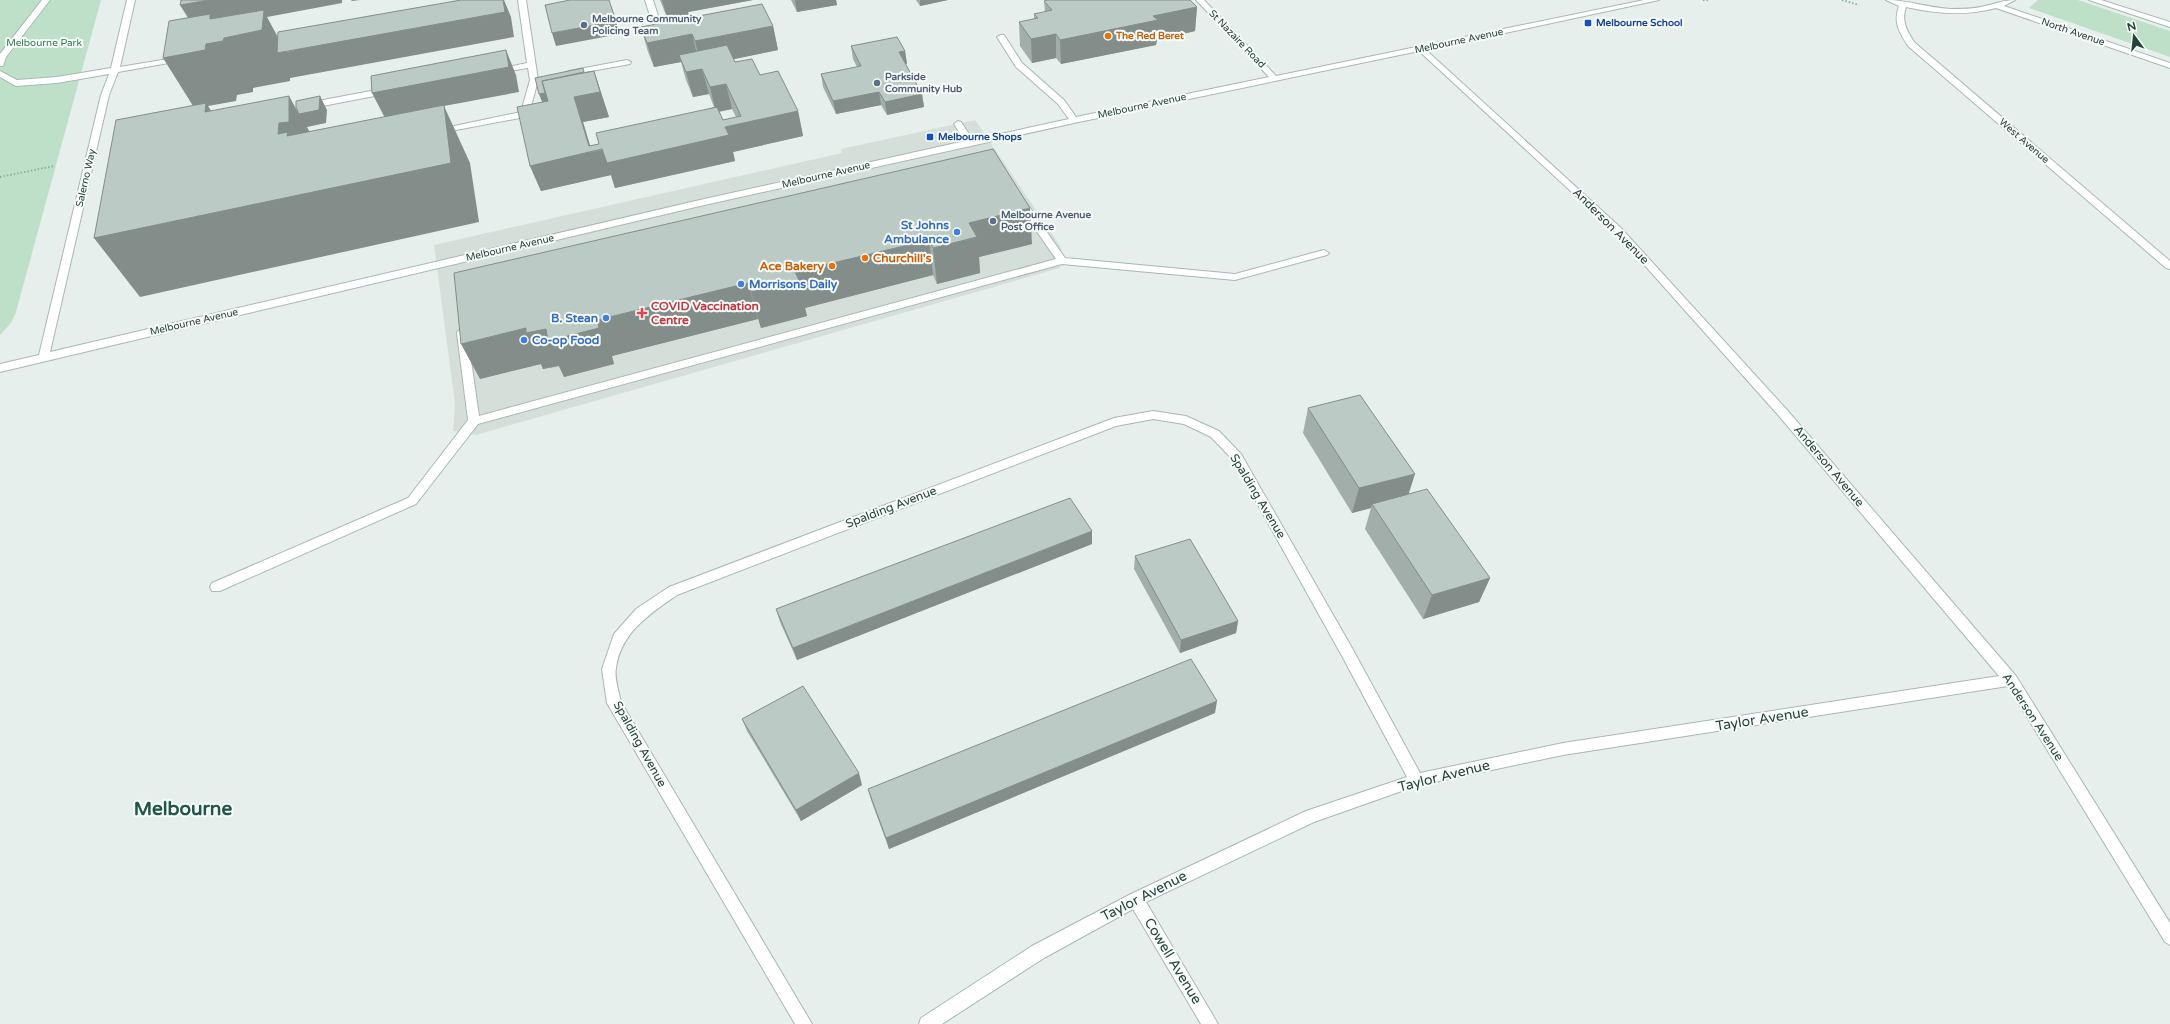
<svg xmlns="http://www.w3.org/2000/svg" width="2170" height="1024" font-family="'Varela Round',sans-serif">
<rect width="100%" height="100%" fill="#e6efeb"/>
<!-- built -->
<path fill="#d4dfda" d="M 975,120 L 1061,247 L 1060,268 L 476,435 L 453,431 L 455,404 L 434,245 L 842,153 L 841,149 Z"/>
<!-- green -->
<path fill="#bfe0c8" d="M 0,0 L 101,0 L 16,312 L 11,323 L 0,335 Z
M 2038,0 L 2078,0 L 2170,31 L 2170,57 L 2029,8 Z"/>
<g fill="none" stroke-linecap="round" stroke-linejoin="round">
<defs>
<path id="minor" d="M 42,0 L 50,0 L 6,57 L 3,66 L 0,66 L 0,54 Z
M 127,0 L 135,0 L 120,67 L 180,57 L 184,59 L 180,61 L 118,72 L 109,95 L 50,352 L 700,200 L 965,141 L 954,124 L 958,121 L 961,122 L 973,140 L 1069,119 L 1058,104 L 1016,67 L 997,37 L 1001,35 L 1004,35 L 1022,63 L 1064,100 L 1076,117 L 1269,77 L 1196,0 L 1204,0 L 1276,76 L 1644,0 L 1659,0 L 1426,50 L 1621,228 L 1787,410 L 2016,676 L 2170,923 L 2170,945 L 2165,942 L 2008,686 L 1563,755 L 1416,786 L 1314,822 L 1146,902 L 1218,1024 L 1201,1024 L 1133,909 L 1044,958 L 942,1024 L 919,1024 L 921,1018 L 1032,946 L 1131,894 L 1306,811 L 1407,777 L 1342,656 L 1233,460 L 1211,437 L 1184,424 L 1153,419 L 1116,426 L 677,595 C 650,614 621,632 616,668 C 614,678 619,692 621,702 L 812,1024 L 795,1024 L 607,703 L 602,669 L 614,634 L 636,609 L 669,587 L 1114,418 L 1153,411 L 1186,416 L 1219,431 L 1241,454 L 1352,648 L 1420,773 L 1563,743 L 1999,676 L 1779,416 L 1615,232 L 1419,51 L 1074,123 L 700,206 L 0,372 L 0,364 L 39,355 L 101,95 L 109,74 L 57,83 L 16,86 L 0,77 L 0,71 L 17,80 L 57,77 L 111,68 Z
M 518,0 L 526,0 L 538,80 L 529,114 L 525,117 L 435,134 L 435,130 L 521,112 L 530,80 L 528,68 L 498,73 L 494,71 L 498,69 L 527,63 Z
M 645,0 L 653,0 L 659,19 L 658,21 L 651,19 Z
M 1886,0 C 1908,0 1929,8 1951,9 C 1962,9 1974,9 1985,6 C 1995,4 2004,0 2015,0 L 2004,6 L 2170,63 L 2170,68 L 1996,8 C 1966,16 1936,14 1906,7 C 1901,21 1907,31 1914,42 L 2170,261 L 2170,269 L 2166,268 L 1908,46 C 1899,32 1893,22 1899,6 Z
M 2089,0 L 2101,0 L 2170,22 L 2170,27 Z
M 627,60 L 631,62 L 630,64 L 569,75 L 565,73 L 569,71 Z
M 387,88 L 390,89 L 390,93 L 307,109 L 303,106 L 307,103 Z
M 1022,200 L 1025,201 L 1065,258 L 1235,274 L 1324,250 L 1329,253 L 1327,255 L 1235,280 L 1062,264 L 478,424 L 416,504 L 220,591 L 212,591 L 210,587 L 212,583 L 408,498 L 468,420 L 457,333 L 458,331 L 462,329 L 467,333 L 479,416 L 1056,259 L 1017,203 Z"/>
</defs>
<!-- minor casing -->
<use href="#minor" stroke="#a8b8b2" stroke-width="2"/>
<!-- path -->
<path stroke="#86b3a5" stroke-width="2" stroke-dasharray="1.5 2" stroke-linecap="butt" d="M 1703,0 L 1710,0
M 1842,0 L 1859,5
M 0,177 L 54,166"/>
<!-- minor -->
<use href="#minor" fill="#fff" fill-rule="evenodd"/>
</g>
<!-- wall -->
<path fill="#a1aea9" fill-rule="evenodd" d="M 660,0 L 753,0 L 688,12 L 689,16 L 668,20 Z
M 791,0 L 836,0 L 837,5 L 797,12 Z
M 916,0 L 948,0 L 920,6 Z
M 1044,1 L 1197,7 L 1195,31 L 1157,40 L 1156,45 L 1061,64 L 1056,58 L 1032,63 L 1020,46 L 1019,22 L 1034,19 L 1034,14 L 1045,12 Z
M 773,26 L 778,50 L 733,59 L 735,62 L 760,75 L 798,111 L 803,136 L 733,152 L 735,161 L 615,188 L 611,175 L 541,191 L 530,166 L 543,102 L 584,72 L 594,71 L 609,117 L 583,122 L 590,146 L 599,144 L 714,107 L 709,94 L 693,97 L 686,80 L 681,62 L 654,67 L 648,52 L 641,27 ZM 732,109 L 736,117 L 723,120 L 719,112 Z
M 851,46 L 905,51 L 907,64 L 905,64 L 922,94 L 924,107 L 887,115 L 881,105 L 836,114 L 823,87 L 821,74 L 857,67 L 853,59 Z
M 993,149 L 1032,244 L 979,257 L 980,273 L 937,284 L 933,275 L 805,308 L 807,316 L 761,328 L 758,319 L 671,341 L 612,356 L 614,364 L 564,377 L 559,366 L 543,369 L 541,364 L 480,379 Z
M 1308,408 L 1408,494 L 1490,578 L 1479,602 L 1423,619 L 1365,529 L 1371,508 L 1352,513 L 1303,433 Z
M 1092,544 L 797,660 L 780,622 L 776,609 Z
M 1135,556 L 1238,621 L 1236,633 L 1180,653 L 1134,569 Z
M 1215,713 L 889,849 L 871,800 L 868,789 Z
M 742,719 L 862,785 L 801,821 L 747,731 Z"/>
<!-- shaded-wall -->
<path fill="#838d89" d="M 209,0 L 342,0 L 342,3 L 267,17 L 286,52 L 503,0 L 504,0 L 511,17 L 514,37 L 290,78 L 290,81 L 253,88 L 253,92 L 237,95 L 236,101 L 208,106 L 242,161 L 195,109 L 163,58 L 195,29 L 180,5 Z
M 351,0 L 360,0 L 352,1 Z
M 662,0 L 753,0 L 688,12 L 689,16 L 668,20 Z
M 795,0 L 836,0 L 837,5 L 797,12 Z
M 920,0 L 948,0 L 920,6 Z
M 1197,7 L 1195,31 L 1157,40 L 1156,45 L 1061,64 L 1060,40 L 1153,16 Z
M 616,21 L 620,34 L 556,46 L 552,33 Z
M 773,26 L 778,50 L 701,66 L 695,41 Z
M 692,34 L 698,58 L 679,55 L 681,62 L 654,67 L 647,43 Z
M 1056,34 L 1056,58 L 1032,63 L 1031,39 Z
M 506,50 L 516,75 L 519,92 L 444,106 L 470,163 L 479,222 L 140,297 L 94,238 L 278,134 L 279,123 L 289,96 L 299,114 L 320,96 L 327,110 L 326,123 L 307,127 L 322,154 L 385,118 L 372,93 Z
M 905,51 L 907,64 L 900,65 L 899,52 Z
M 702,69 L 709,94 L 693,97 L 686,72 Z
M 594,71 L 609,117 L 583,122 L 592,152 L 725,127 L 798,111 L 803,136 L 733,152 L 735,161 L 615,188 L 611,175 L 541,191 L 530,166 L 544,107 L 539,94 Z
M 726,84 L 732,109 L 716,112 L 710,87 Z
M 879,92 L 881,105 L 836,114 L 833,101 Z
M 922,94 L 924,107 L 887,115 L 885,102 Z
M 1030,208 L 1032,244 L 979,257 L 980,273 L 937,284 L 933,248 L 969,223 Z
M 929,240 L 933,275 L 805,308 L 807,316 L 761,328 L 751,292 L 795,272 Z
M 748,283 L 758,319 L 612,356 L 614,364 L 564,377 L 559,366 L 543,369 L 541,364 L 480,379 L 461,344 L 526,328 L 546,329 L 597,320 Z
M 1415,474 L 1407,499 L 1372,504 L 1371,508 L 1352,513 L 1359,488 Z
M 1092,531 L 1092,544 L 797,660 L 793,648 Z
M 1490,578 L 1479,602 L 1423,619 L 1432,595 Z
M 1238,621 L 1236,633 L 1180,653 L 1181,640 Z
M 1217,701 L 1215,713 L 889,849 L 886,838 Z
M 859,773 L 862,785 L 801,821 L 796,810 Z"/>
<!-- building -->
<path fill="#bbcac4" stroke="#838d89" d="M 181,0 L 209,0 L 180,5 Z
M 461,0 L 503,0 L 505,12 L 277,53 L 278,32 Z
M 570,0 L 609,0 L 616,21 L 552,33 L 545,5 Z
M 1048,0 L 1190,0 L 1197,7 L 1153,16 L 1158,20 L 1060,40 L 1056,34 L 1031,39 L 1019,22 L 1038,18 L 1034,14 L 1052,10 L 1044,1 Z
M 762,4 L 773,26 L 695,41 L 692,34 L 647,43 L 641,27 Z
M 264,10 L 262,30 L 224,38 L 223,41 L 206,44 L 205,50 L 163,58 L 169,21 L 210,14 L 210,19 Z
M 897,37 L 905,51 L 899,52 L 922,94 L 885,102 L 879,92 L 833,101 L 821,74 L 861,66 L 851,46 Z
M 727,45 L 735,62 L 752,59 L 760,75 L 778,71 L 798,111 L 725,127 L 729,135 L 607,163 L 602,149 L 530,166 L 517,107 L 548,101 L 542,81 L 594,71 L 600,92 L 574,97 L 589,146 L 599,144 L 596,133 L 717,107 L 723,120 L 741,116 L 726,84 L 710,87 L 702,69 L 686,72 L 679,55 Z
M 506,50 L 509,67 L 372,93 L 371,76 Z
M 583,68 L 584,72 L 542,81 L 545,93 L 539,94 L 535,78 Z
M 289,96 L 289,122 L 279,123 L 278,134 L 288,132 L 287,136 L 444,105 L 451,163 L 94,238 L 116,120 L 206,103 L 205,112 Z
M 320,96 L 319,110 L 299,114 L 296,107 L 296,101 Z
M 993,149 L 1030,208 L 969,223 L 977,237 L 933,248 L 929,240 L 795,272 L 799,280 L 751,292 L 748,283 L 658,305 L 597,320 L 599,328 L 548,341 L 546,329 L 526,333 L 526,328 L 461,344 L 454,273 Z
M 1360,395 L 1415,474 L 1359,488 L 1308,408 Z
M 1427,489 L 1490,578 L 1432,595 L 1372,504 Z
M 1070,498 L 1092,531 L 793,648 L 776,609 Z
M 1190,539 L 1238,621 L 1181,640 L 1135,556 Z
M 1191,659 L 1217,701 L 886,838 L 868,789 Z
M 803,686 L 859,773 L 796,810 L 742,719 Z"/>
<!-- markers -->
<g fill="#1a4fb4" stroke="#f7fbf9" stroke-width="1.5">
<rect x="1584" y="19" width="8" height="8" rx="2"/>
<rect x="926" y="133" width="8" height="8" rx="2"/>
</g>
<g fill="#5c6f8a" stroke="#f7fbf9" stroke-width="1.5">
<circle cx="584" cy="25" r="4"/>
<circle cx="877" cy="83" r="4"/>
<circle cx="993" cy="221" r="4"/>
</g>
<g fill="#e8710a" stroke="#f7fbf9" stroke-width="1.5">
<circle cx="1108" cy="36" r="4"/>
<circle cx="865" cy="258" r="4"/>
<circle cx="832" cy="266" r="4"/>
</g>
<g fill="#3f7fe0" stroke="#f7fbf9" stroke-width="1.5">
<circle cx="957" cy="232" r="4"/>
<circle cx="741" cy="284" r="4"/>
<circle cx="606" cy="318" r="4"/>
<circle cx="524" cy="340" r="4"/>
</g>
<path fill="#e0444e" stroke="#f7fbf9" stroke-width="1.5" d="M640 307h4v4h4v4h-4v4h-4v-4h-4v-4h4z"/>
<g text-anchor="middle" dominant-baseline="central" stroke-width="4" stroke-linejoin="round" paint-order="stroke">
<!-- far-service labels -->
<g font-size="10" font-weight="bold" fill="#4e5e75" stroke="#f7fbf9" text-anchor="start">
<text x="592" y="19">Melbourne Community<tspan x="592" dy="12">Policing Team</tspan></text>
<text x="885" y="77">Parkside<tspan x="885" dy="12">Community Hub</tspan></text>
<text x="1001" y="215">Melbourne Avenue<tspan x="1001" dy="12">Post Office</tspan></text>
</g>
<!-- far-transit labels -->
<g font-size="10" font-weight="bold" fill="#164399" stroke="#f7fbf9" text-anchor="start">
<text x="1596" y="23">Melbourne School</text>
<text x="938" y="137">Melbourne Shops</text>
</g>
<!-- far-street labels -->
<g font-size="10" fill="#24423a" stroke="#f7fbf9">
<text transform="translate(2073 32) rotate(19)">North Avenue</text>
<text transform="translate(1237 39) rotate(46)">St Nazaire Road</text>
<text transform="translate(1459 41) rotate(-12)">Melbourne Avenue</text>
<text transform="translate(1142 106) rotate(-12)">Melbourne Avenue</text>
<text transform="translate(2024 141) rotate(41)">West Avenue</text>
<text transform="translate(826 175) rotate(-13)">Melbourne Avenue</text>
<text transform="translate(86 178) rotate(-77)">Salerno Way</text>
<text transform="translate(510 248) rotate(-13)">Melbourne Avenue</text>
<text transform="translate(194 322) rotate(-13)">Melbourne Avenue</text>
</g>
<!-- far-food labels -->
<g font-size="10" font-weight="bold" fill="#c56008" stroke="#f7fbf9" text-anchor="start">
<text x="1116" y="36">The Red Beret</text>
</g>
<!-- far-park labels -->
<g font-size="10" fill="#2d7a4b" stroke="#f7fbf9">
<text x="44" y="43">Melbourne Park</text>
</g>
<!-- shop labels -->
<g font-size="12" font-weight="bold" fill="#366cbe" stroke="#f7fbf9" text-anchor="end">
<text x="949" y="225">St Johns<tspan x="949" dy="14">Ambulance</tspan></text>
<text x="749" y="284" text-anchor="start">Morrisons Daily</text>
<text x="598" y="318">B. Stean</text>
<text x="532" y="340" text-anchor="start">Co-op Food</text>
</g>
<!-- street labels -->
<g font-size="12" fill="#24423a" stroke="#f7fbf9">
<text transform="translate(1611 226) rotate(45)">Anderson Avenue</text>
<text transform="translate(1829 466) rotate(50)">Anderson Avenue</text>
<text transform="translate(1258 496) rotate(59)">Spalding Avenue</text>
<text transform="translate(891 507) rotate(-21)">Spalding Avenue</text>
<text transform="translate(2033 717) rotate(57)">Anderson Avenue</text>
<text transform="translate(640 744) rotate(61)">Spalding Avenue</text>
</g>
<!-- food labels -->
<g font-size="12" font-weight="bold" fill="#c56008" stroke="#f7fbf9" text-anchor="start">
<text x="873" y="258">Churchill's</text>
<text x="824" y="266" text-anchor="end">Ace Bakery</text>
</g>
<!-- health labels -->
<g font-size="12" font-weight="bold" fill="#be3a42" stroke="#f7fbf9" text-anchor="start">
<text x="651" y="306">COVID Vaccination<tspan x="651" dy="14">Centre</tspan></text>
</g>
<!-- near-street labels -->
<g font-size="14" fill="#24423a" stroke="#f7fbf9">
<text transform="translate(1762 719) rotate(-9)">Taylor Avenue</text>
<text transform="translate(1444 776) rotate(-14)">Taylor Avenue</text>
<text transform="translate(1144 896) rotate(-27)">Taylor Avenue</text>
<text transform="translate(1173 961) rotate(59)">Cowell Avenue</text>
</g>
<!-- near-district labels -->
<g font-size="19" font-weight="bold" fill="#1f5548" stroke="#f7fbf9">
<text x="183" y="809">Melbourne</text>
</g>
</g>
<!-- north arrow -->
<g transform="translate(2134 36) rotate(345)" stroke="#f7fbf9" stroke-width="3" paint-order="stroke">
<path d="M0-3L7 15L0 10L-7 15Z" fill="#24423a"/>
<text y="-6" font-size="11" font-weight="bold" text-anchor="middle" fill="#24423a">N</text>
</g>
</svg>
